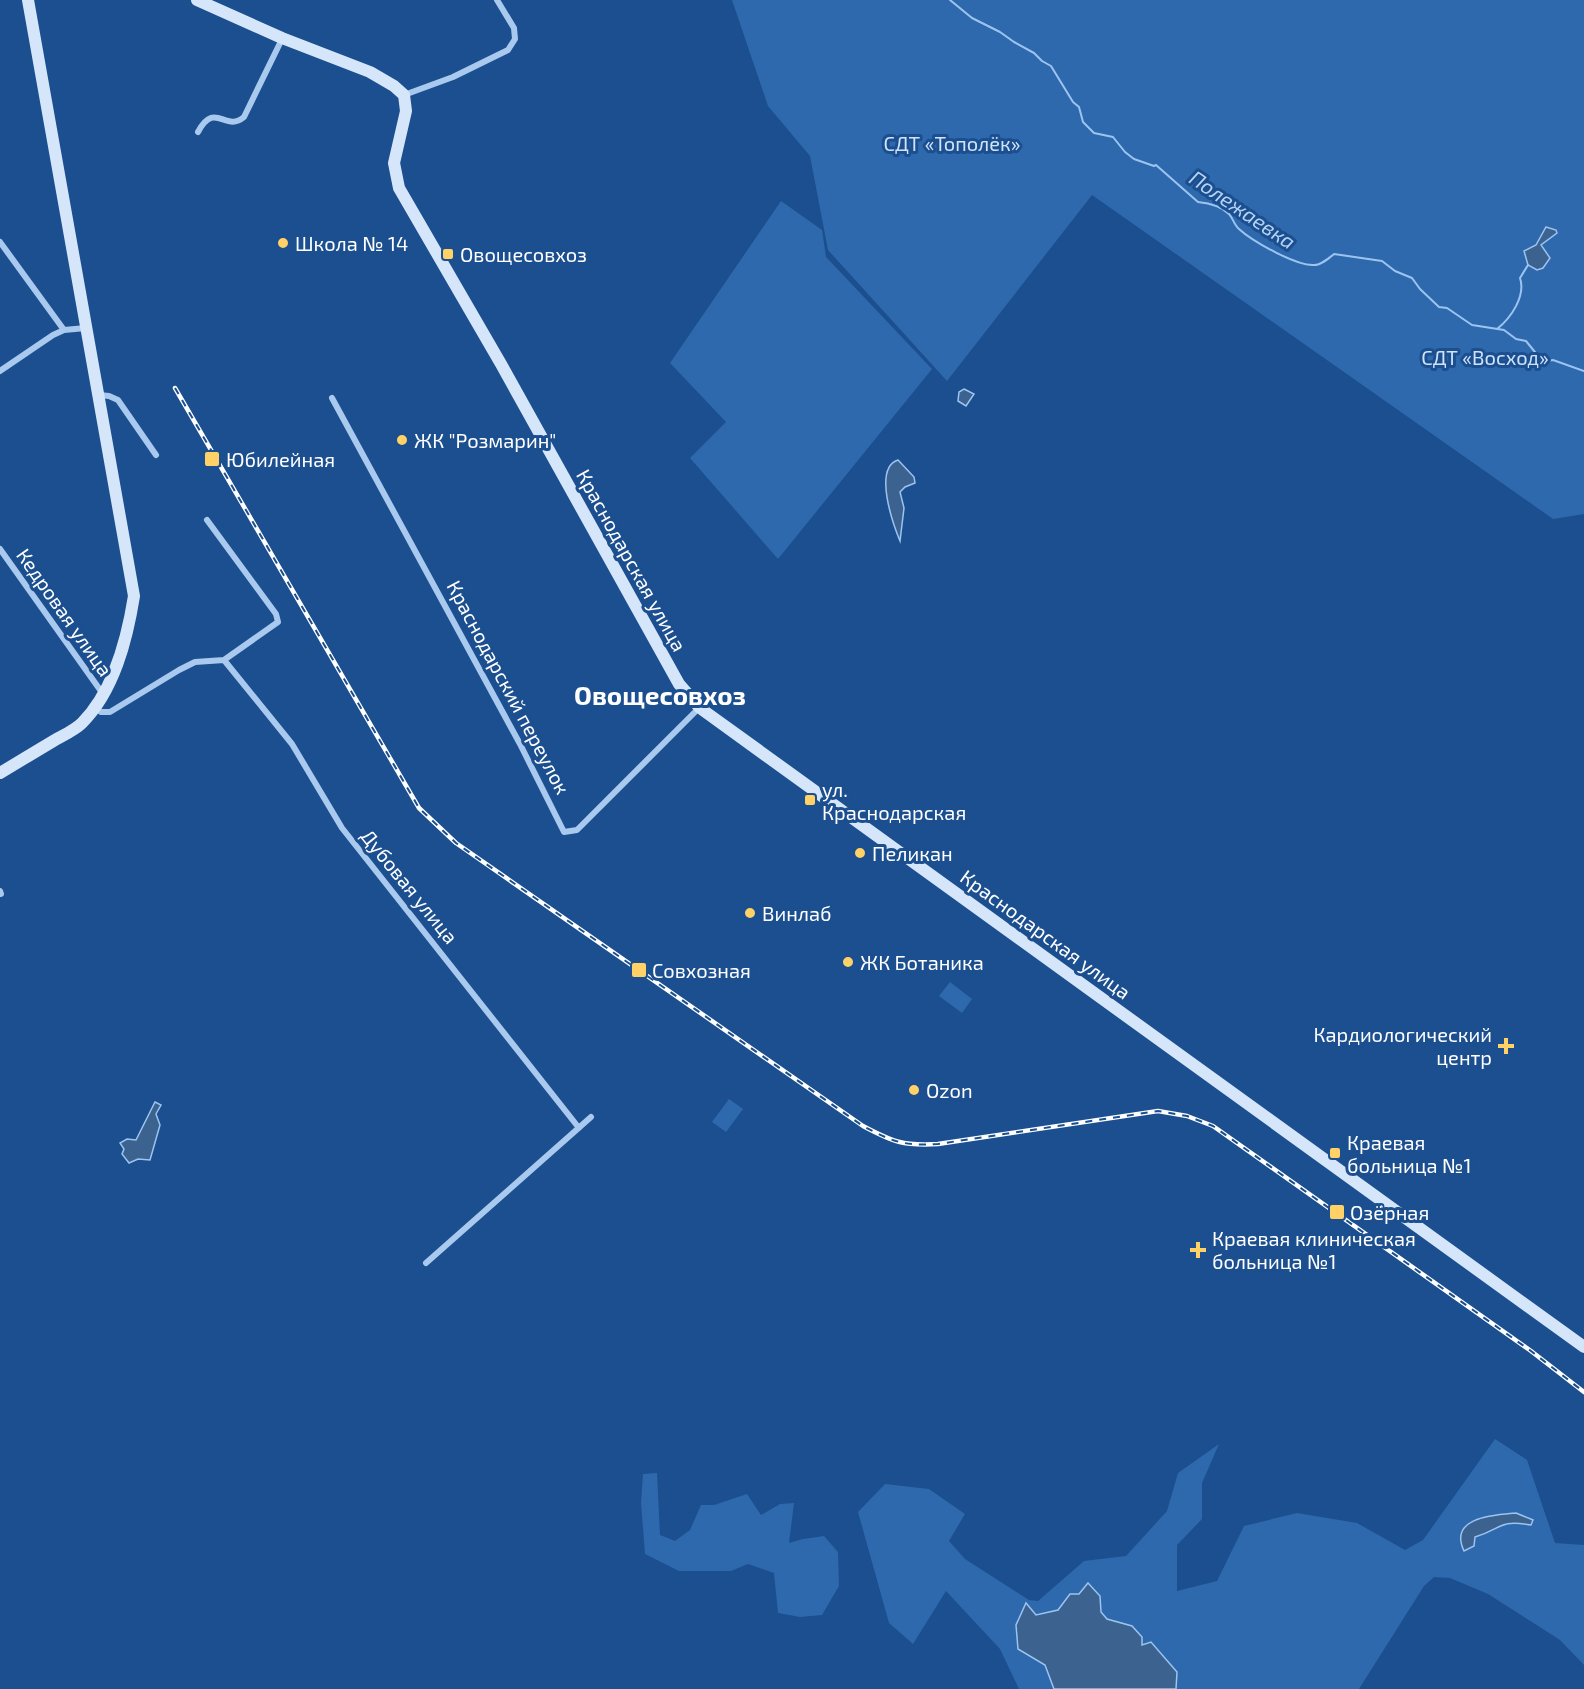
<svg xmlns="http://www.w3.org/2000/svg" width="1584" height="1689" font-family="'Exo 2',sans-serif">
<rect width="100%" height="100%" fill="#1b4f8f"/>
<!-- green -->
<path fill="#2e69ad" d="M 732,0 L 1584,0 L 1584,514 L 1553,519 L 1092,195 L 947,381 L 828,250 L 810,156 L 768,106 Z
M 781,201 L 822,230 L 826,257 L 932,369 L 778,559 L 690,458 L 726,422 L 670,363 Z
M 950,982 L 972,999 L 962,1013 L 939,996 Z
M 729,1099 L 743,1109 L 726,1132 L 712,1122 Z
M 1495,1439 L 1527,1460 L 1555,1543 L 1584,1545 L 1584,1665 L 1560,1640 L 1488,1594 L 1450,1578 L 1434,1577 L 1424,1586 L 1359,1689 L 1176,1689 L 1177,1672 L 1151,1642 L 1142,1645 L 1132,1626 C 1108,1619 1101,1624 1099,1596 L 1070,1594 L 1058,1610 L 1036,1615 L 1027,1604 L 1018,1649 L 1045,1665 L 1054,1689 L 1019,1689 L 1000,1649 L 946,1591 L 913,1644 L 889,1623 L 858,1512 L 885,1484 L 929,1489 L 965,1514 L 949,1541 L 965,1559 L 1029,1600 L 1038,1601 L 1084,1561 L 1126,1556 L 1167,1511 L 1178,1473 L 1219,1444 L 1202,1483 L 1202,1519 L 1177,1545 L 1177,1591 L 1217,1581 L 1244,1526 L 1297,1513 L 1357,1523 L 1405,1550 L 1423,1540 Z
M 657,1473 L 660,1535 L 675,1541 L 690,1530 L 701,1505 L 714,1505 L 747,1494 L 761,1515 L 780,1504 L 794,1503 L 789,1543 L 803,1539 L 824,1536 L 838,1552 L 839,1586 L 822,1615 L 800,1617 L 778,1613 L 774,1573 L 748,1564 L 731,1571 L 679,1571 L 645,1554 L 641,1503 L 643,1474 Z"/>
<!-- water -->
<path fill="#3c6290" stroke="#9cc4f0" stroke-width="1.5" d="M 1546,227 L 1556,230 L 1557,233 L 1541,245 L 1550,258 L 1543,268 L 1537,270 L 1528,265 L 1524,251 L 1536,245 Z
M 964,389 L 974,394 L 966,406 L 958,401 L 959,392 Z
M 898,460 L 914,477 L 915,483 L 905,487 L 900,492 L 904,508 L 900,541 C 893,524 873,468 898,460 Z
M 155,1102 L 161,1105 L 156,1114 L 160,1125 L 150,1160 L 138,1159 L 129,1163 L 122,1154 L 124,1149 L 120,1143 L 127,1139 L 136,1140 Z
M 1516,1513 L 1533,1520 L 1531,1525 C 1498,1519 1502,1529 1475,1537 L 1474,1546 L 1464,1551 C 1448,1517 1494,1515 1516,1513 Z
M 1088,1583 L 1100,1596 L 1101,1612 L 1107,1619 L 1132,1626 L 1142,1637 L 1142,1645 L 1151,1642 L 1177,1672 L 1176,1689 L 1054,1689 L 1045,1665 L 1018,1649 L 1016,1625 L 1026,1603 L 1036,1615 L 1058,1610 L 1070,1594 L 1079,1594 Z"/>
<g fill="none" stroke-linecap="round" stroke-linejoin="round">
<!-- stream -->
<path stroke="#9cc4f0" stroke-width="2" d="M 950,0 L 972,18 L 1000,32 L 1014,42 L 1034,53 L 1042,61 L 1051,66 L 1073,102 L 1079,107 L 1083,122 L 1094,133 L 1113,137 L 1125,152 L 1134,159 L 1154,166 L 1156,165 L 1198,202 C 1208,203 1221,206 1229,214 C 1233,218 1234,225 1239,229 C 1252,241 1296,266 1314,265 C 1321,265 1328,259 1334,254 L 1382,261 L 1395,271 L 1412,278 L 1420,289 L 1439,307 L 1447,308 L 1472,325 L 1504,330 L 1516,339 L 1526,341 L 1543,362 L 1553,360 L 1584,371
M 1497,329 C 1511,318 1526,296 1520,278 L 1528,265"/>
<!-- street -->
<path stroke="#a9c9ee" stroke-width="6" d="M 404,95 L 453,77 L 508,50 L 515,39 L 514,28 L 497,0
M 198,132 C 215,100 225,133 244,117 L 282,39
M 0,242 L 64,330
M 0,371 L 53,335 L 64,330 L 86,328
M 99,395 L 109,396 L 118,400 L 156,455
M 332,398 L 520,744 L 564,832 L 577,830 L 699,708
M 0,549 L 103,694
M 224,660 L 292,744 L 342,828 L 579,1128
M 95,708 L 101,712 L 110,712 L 179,670 L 195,662 L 224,660 L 278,622 L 276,614 L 207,520
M 0,891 L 1,894
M 426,1263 L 591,1117"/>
<!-- secondary -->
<path stroke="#d6e6fa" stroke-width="12" d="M 197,0 L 282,38 L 370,72 L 394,86 L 404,95 L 406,111 L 394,163 L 399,188 L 501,364 L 679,684 L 700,708 L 1584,1347
M 0,773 C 18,762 37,751 55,740 C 64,735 75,730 82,723 C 114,691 127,640 134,596 L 28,0"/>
<defs>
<path id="rail" d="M 175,388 L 419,808 L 456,843 L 863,1126 C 893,1142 903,1146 938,1144 L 1158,1111 L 1187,1116 L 1213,1126 L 1531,1351 L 1584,1392"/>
</defs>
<!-- rail casing -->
<use href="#rail" stroke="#fff" stroke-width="4.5"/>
<!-- rail -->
<use href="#rail" stroke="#1b4f8f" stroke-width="2" stroke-dasharray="7" stroke-linecap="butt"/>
</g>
<!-- markers -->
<g fill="#ffd166" stroke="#1b4f8f" stroke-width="2">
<circle cx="283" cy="243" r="6"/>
<rect x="442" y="248" width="12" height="12" rx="3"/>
<circle cx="402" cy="440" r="6"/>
<rect x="204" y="451" width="16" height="16" rx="3"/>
<rect x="804" y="794" width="12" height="12" rx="3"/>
<circle cx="860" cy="853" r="6"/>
<circle cx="750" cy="913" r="6"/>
<circle cx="848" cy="962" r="6"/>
<rect x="631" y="962" width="16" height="16" rx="3"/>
<path d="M1503 1037h6v6h6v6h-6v6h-6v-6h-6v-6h6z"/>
<circle cx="914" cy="1090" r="6"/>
<rect x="1329" y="1147" width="12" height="12" rx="3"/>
<rect x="1329" y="1204" width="16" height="16" rx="3"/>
<path d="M1195 1241h6v6h6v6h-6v6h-6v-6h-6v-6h6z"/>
</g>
<g text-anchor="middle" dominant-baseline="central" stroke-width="6" stroke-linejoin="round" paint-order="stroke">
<!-- park labels -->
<g font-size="20" fill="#cfe3fa" stroke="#1b4f8f">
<text x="952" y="143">СДТ «Тополёк»</text>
<text x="1485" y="357">СДТ «Восход»</text>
</g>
<!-- poi labels -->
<g font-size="20" fill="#fff" stroke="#1b4f8f" text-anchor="start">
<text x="295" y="243">Школа № 14</text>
<text x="460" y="254">Овощесовхоз</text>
<text x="414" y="440">ЖК "Розмарин"</text>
<text x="226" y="459">Юбилейная</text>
<text x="822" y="789">ул.<tspan x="822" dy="23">Краснодарская</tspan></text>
<text x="872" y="853">Пеликан</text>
<text x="762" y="913">Винлаб</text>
<text x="860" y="962">ЖК Ботаника</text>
<text x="652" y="970">Совхозная</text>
<text x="1492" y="1034" text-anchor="end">Кардиологический<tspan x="1492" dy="23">центр</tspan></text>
<text x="926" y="1090">Ozon</text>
<text x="1347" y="1142">Краевая<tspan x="1347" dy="23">больница №1</tspan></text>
<text x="1350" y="1212">Озёрная</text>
<text x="1212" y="1238">Краевая клиническая<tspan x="1212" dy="23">больница №1</tspan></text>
</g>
<!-- street labels -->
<g font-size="20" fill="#fff" stroke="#1b4f8f">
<text transform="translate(632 560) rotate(61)">Краснодарская улица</text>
<text transform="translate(65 612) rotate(55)">Кедровая улица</text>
<text transform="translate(509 687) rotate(62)">Краснодарский переулок</text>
<text transform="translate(410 886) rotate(51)">Дубовая улица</text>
<text transform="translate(1046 934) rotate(36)">Краснодарская улица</text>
</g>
<!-- water labels -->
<g font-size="21" font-style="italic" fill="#b5d3f5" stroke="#1b4f8f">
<text transform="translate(1243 209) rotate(34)">Полежаевка</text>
</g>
<!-- district labels -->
<g font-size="26" font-weight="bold" fill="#fff" stroke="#1b4f8f">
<text x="660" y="694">Овощесовхоз</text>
</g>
</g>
</svg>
